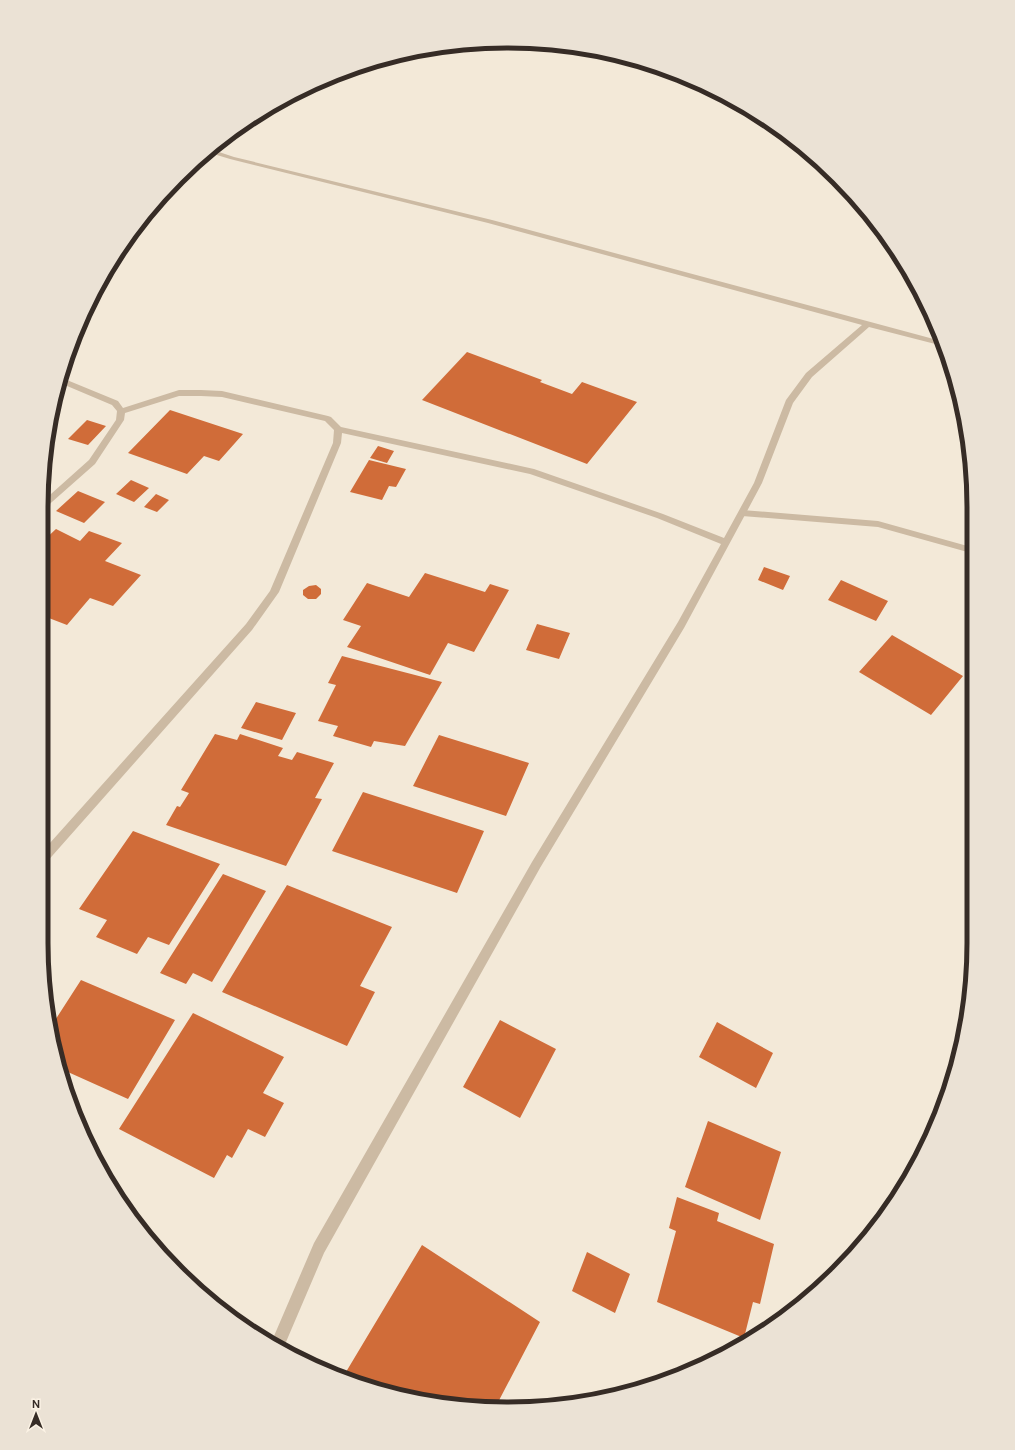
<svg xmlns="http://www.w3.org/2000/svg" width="1015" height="1450" font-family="'DM Sans',sans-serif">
<rect width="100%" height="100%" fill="#f3e9d8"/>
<!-- building -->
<path fill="#d06c39" d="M 467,352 L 542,380 L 540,382 L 572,394 L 582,382 L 637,402 L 587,464 L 422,400 Z
M 170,410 L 243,434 L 219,461 L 204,456 L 187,474 L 128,453 Z
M 87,420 L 106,426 L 88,445 L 68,439 Z
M 378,446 L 394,451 L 387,463 L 370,458 Z
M 369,460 L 406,469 L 396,487 L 389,486 L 382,500 L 350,492 Z
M 131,480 L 149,488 L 134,502 L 116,494 Z
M 78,491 L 105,502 L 84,523 L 56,511 Z
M 156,494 L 169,500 L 157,512 L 144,507 Z
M 56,529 L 80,541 L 89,531 L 122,543 L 105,561 L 141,575 L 113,606 L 90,598 L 67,625 L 41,615 L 41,543 Z
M 764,567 L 790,576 L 783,590 L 758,580 Z
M 425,573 L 485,592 L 490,584 L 509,590 L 474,652 L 448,643 L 430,675 L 347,647 L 361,626 L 343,620 L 367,583 L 409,597 Z
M 841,580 L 888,601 L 876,621 L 828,600 Z
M 316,585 L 321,589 L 321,594 L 316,599 L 308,599 L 303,595 L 303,590 L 309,586 Z
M 537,624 L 570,633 L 559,659 L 526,650 Z
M 892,635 L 963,676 L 931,715 L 859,672 Z
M 342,656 L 442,682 L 405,746 L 374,741 L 371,747 L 333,736 L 338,726 L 318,721 L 336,685 L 328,683 Z
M 256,702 L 296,713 L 282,740 L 241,728 Z
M 215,734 L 237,740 L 240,734 L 283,748 L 278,756 L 292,760 L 297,752 L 334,763 L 315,798 L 322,799 L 286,866 L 166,825 L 177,806 L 180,807 L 189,793 L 181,790 Z
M 439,735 L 529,763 L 506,816 L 413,786 Z
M 363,792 L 484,831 L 457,893 L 332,851 Z
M 133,831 L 220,864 L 169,945 L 148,937 L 137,954 L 96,937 L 107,920 L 79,909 Z
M 223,874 L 266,891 L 212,982 L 193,973 L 186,984 L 160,973 Z
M 287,885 L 392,927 L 360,986 L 375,992 L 347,1046 L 222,992 Z
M 81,980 L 175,1020 L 128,1099 L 59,1068 L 52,1025 Z
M 193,1013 L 284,1057 L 263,1093 L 284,1103 L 265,1137 L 248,1129 L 232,1158 L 227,1155 L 214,1178 L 119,1129 Z
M 500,1020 L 556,1049 L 520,1118 L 463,1087 Z
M 717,1022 L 773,1053 L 756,1088 L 699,1057 Z
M 708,1121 L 781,1152 L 760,1220 L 685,1187 Z
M 88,1143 L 98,1147 L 94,1154 Z
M 677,1197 L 719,1213 L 717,1221 L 774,1244 L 760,1304 L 753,1302 L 744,1338 L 657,1302 L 676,1231 L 669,1228 Z
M 422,1245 L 540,1322 L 495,1408 L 447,1405 L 343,1377 Z
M 587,1252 L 630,1274 L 615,1313 L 572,1291 Z"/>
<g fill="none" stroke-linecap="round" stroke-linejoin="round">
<!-- lane -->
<path fill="#ccbaa3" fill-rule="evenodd" d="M 742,510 L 878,521 L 971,547 L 971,553 L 878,527 L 742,516 L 738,513 Z"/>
<!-- street -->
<path fill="#ccbaa3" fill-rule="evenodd" d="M 210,149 L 234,157 L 492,220 L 941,341 L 943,346 L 869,327 L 812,377 L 793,403 L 762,483 L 746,513 L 684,628 L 540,868 L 324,1253 L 283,1349 L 271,1343 L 314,1243 L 532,862 L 678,622 L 721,544 L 657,518 L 530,474 L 342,433 L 341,443 L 279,592 L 252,630 L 45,864 L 41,866 L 41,853 L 246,624 L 270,591 L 333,443 L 334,430 L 325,421 L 222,397 L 201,396 L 179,396 L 125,413 L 124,420 L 95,464 L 44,509 L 41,510 L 42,502 L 89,460 L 116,420 L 117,411 L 112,405 L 60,383 L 62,378 L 118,401 L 123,408 L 179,390 L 201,390 L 222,391 L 328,416 L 331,417 L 341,427 L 534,469 L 663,514 L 724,538 L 754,483 L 786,400 L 806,373 L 862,325 L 488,223 L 230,159 L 207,152 Z
M 959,1053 L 956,1069 L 952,1064 L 955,1055 Z"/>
</g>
<!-- crop -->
<path d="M0 0H1015V1450H0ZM507 48H508A459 459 0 0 1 967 507V943A459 459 0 0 1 508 1402H507A459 459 0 0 1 48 943V507A459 459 0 0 1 507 48Z" fill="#ebe2d5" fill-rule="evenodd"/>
<path fill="none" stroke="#362c26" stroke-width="5" d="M507 48H508A459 459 0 0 1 967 507V943A459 459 0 0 1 508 1402H507A459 459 0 0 1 48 943V507A459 459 0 0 1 507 48Z"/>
<!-- north arrow -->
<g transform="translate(36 1414)" stroke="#fbf2e4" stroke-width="3" paint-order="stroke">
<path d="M0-3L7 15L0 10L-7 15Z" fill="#362c26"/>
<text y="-6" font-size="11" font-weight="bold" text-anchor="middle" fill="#362c26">N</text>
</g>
</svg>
